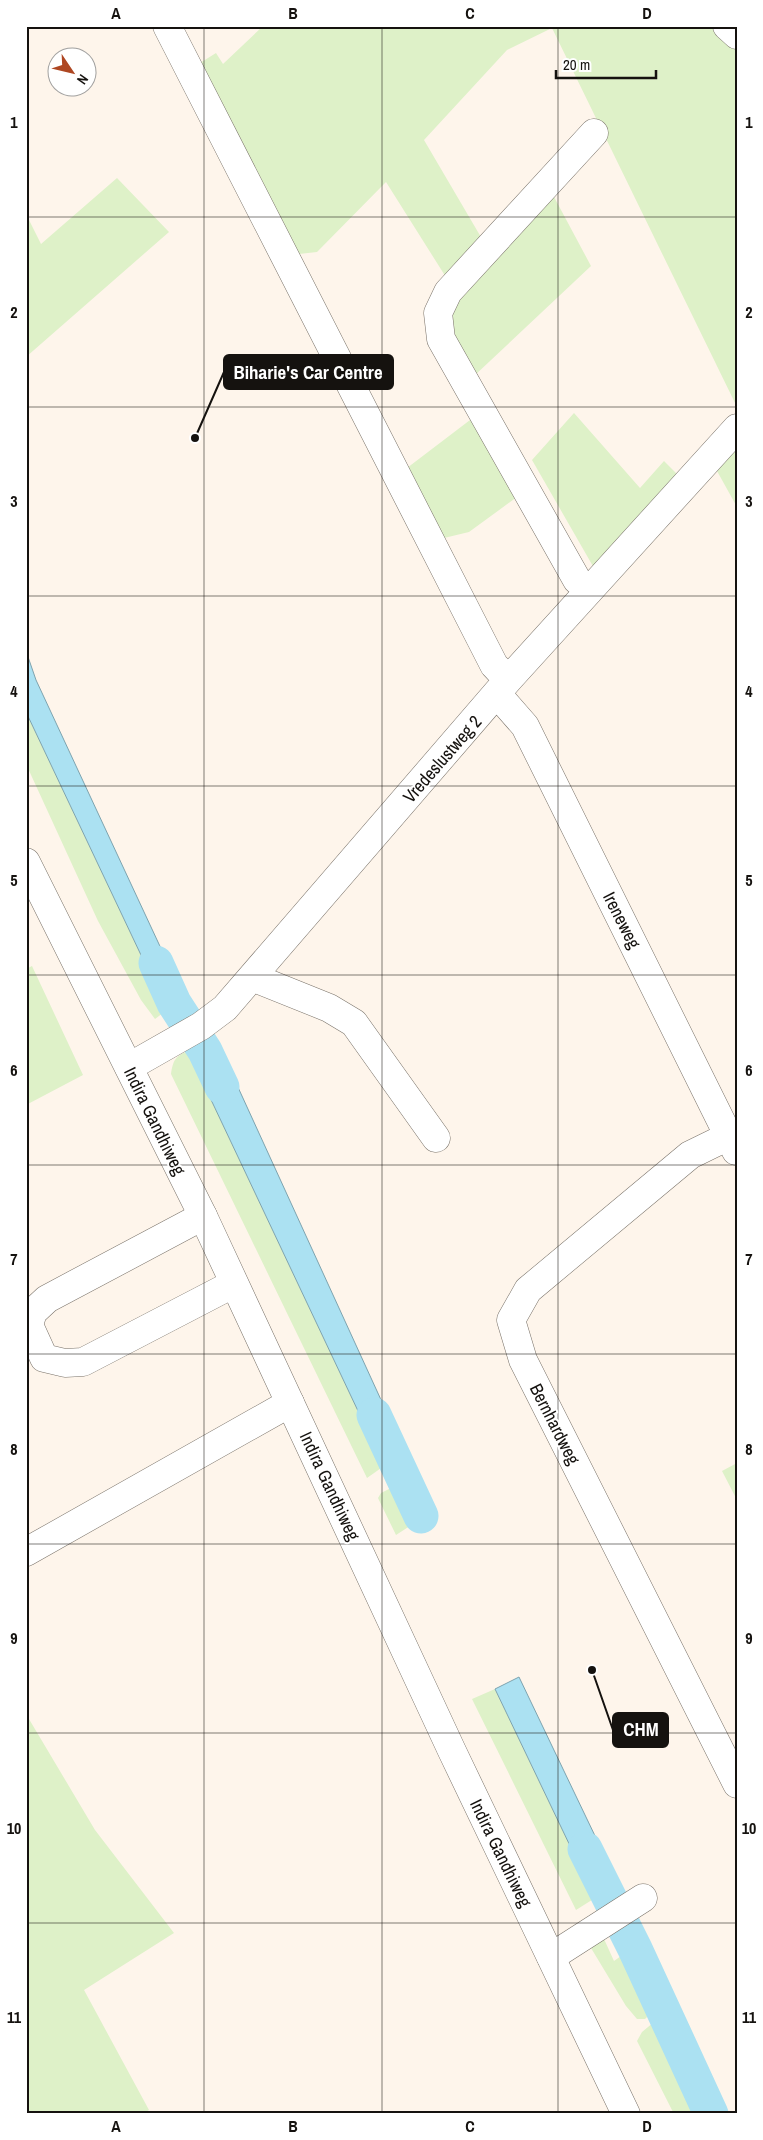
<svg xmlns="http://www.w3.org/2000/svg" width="763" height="2140" font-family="'Archivo Narrow',sans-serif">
<rect width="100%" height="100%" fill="#fef5eb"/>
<!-- green -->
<path fill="#def1c8" d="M 263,26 L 721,26 L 737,40 L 737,407 L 552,28 L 507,50 L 424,140 L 485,244 L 449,282 L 386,182 L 317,252 L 299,254 L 200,63 L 216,53 L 223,64 Z
M 117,178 L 169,232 L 26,357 L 26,214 L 41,244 Z
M 553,195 L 591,266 L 474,376 L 450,330 L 453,302 Z
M 574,413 L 640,488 L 664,461 L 677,474 L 594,568 L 532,460 Z
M 474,417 L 517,497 L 469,532 L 444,538 L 407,468 Z
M 737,448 L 737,507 L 717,471 Z
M 26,712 L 167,1010 L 155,1019 L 141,1000 L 98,921 L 26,764 Z
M 32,966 L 83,1075 L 26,1105 L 26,969 Z
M 188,1051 L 384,1466 L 367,1478 L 171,1074 C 173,1061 175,1056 188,1051 Z
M 737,1463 L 737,1500 L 722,1471 Z
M 393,1487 L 413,1524 L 396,1535 L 378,1498 L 381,1493 Z
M 495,1689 L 595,1898 L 576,1910 L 472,1699 Z
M 26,1714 L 95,1830 L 174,1933 L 84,1990 L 149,2110 L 143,2114 L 26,2114 Z
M 604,1939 L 614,1961 L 621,1956 L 647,2009 L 651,2013 L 645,2019 L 637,2019 L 626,2006 L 591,1948 Z
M 654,2022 L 697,2110 L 688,2114 L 674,2114 L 637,2041 L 642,2032 Z"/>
<!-- water -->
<path fill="#abe1f2" stroke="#7ea3ae" d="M 26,651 L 36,680 L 185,1000 L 167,1010 L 26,712 Z
M 215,1037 L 382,1402 L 401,1455 L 384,1466 L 188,1051 Z
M 417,1474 L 436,1511 L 413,1524 L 393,1487 Z
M 519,1677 L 619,1886 L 595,1898 L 495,1689 Z
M 642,1942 L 669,2000 L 651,2013 L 647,2009 L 621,1956 Z
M 674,2011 L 699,2055 L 717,2098 L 697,2110 L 654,2022 Z"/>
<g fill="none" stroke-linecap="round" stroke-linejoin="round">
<!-- canal -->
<path stroke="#abe1f2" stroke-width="35" d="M 156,963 L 174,1003 L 205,1051 L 222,1087
M 374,1415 L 421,1516
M 585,1849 L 635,1949 L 711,2114"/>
<defs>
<path id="minor" d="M 167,26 L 494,665 L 508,680
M 727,26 L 737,35
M 589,591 L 577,580 L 441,339 L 438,313 L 448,292 L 594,133
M 497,694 L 525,726 L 736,1151
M 252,977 L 329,1008 L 354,1023 L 436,1138
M 129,1067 L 201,1026 L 225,1008 L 508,680 L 737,428
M 737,1132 L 690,1155 L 528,1290 L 511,1320 L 523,1360 L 737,1784
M 203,1216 L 47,1299 L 33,1312 L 29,1325 L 44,1358 L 65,1363 L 83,1362 L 233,1284
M 26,1552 L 290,1403
M 551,1957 L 643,1898"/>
<path id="major" d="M 26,862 L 203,1216 L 452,1751 L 626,2114"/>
</defs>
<!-- minor casing -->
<use href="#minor" stroke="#797269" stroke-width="29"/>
<!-- major casing -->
<use href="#major" stroke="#797269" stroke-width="29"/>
<!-- minor -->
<use href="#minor" stroke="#fff" stroke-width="28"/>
<!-- major -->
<use href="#major" stroke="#fff" stroke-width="28"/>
</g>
<!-- grid -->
<path fill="none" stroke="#15120f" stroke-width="1" stroke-opacity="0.55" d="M 204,26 L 204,2114M 382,26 L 382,2114M 558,26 L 558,2114M 26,217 L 737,217M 26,407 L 737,407M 26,596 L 737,596M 26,786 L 737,786M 26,975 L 737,975M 26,1165 L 737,1165M 26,1354 L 737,1354M 26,1544 L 737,1544M 26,1733 L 737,1733M 26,1923 L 737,1923"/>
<g text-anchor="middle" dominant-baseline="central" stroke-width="4" stroke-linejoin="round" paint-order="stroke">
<!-- street labels -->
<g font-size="18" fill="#15120f" stroke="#fff">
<text transform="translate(442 759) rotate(-49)">Vredeslustweg 2</text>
<text transform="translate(622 920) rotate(63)">Ireneweg</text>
<text transform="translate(155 1121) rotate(64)">Indira Gandhiweg</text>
<text transform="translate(555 1424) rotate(63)">Bernhardweg</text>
<text transform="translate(330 1486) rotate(65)">Indira Gandhiweg</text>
<text transform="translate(501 1853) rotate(64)">Indira Gandhiweg</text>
</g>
</g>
<!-- callouts -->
<path fill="none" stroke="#15120f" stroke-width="2" d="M195 438L224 372M592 1670L613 1730"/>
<g fill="#15120f" stroke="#fff" stroke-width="2">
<circle cx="195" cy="438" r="5"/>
<circle cx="592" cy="1670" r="5"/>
</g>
<g fill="#15120f" stroke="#15120f" stroke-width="2">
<rect x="224" y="355" width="169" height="34" rx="5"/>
<rect x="613" y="1713" width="55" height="34" rx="5"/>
</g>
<g font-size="19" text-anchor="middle" font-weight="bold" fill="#fff">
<text x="308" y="379">Biharie's Car Centre</text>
<text x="641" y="1736">CHM</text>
</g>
<!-- border -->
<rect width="763" height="2140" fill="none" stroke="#ffffff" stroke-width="55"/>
<!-- north arrow -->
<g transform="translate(72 72) rotate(125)"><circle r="24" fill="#ffffff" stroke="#a1a09f"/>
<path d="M0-4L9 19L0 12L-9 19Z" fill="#ae4722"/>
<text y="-8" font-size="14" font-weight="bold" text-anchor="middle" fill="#15120f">N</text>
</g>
<!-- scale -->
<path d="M556 70v8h100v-8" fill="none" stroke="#15120f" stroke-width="2.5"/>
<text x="563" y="70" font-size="15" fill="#15120f" stroke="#ffffff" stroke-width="4" paint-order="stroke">20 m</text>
<rect x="28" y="28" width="708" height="2084" fill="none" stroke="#15120f" stroke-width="2"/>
<g font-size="16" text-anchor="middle" font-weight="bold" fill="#15120f">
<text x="116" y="19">A</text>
<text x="293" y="19">B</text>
<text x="470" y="19">C</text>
<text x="647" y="19">D</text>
<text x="14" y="128">1</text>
<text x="749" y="128">1</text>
<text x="14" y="318">2</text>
<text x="749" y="318">2</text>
<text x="14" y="507">3</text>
<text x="749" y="507">3</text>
<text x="14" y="697">4</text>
<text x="749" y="697">4</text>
<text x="14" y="886">5</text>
<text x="749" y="886">5</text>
<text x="14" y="1076">6</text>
<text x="749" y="1076">6</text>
<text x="14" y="1265">7</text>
<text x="749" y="1265">7</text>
<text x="14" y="1455">8</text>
<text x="749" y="1455">8</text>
<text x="14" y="1644">9</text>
<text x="749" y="1644">9</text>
<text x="14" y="1834">10</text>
<text x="749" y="1834">10</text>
<text x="14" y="2023">11</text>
<text x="749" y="2023">11</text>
<text x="116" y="2132">A</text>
<text x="293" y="2132">B</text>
<text x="470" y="2132">C</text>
<text x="647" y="2132">D</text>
</g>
</svg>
